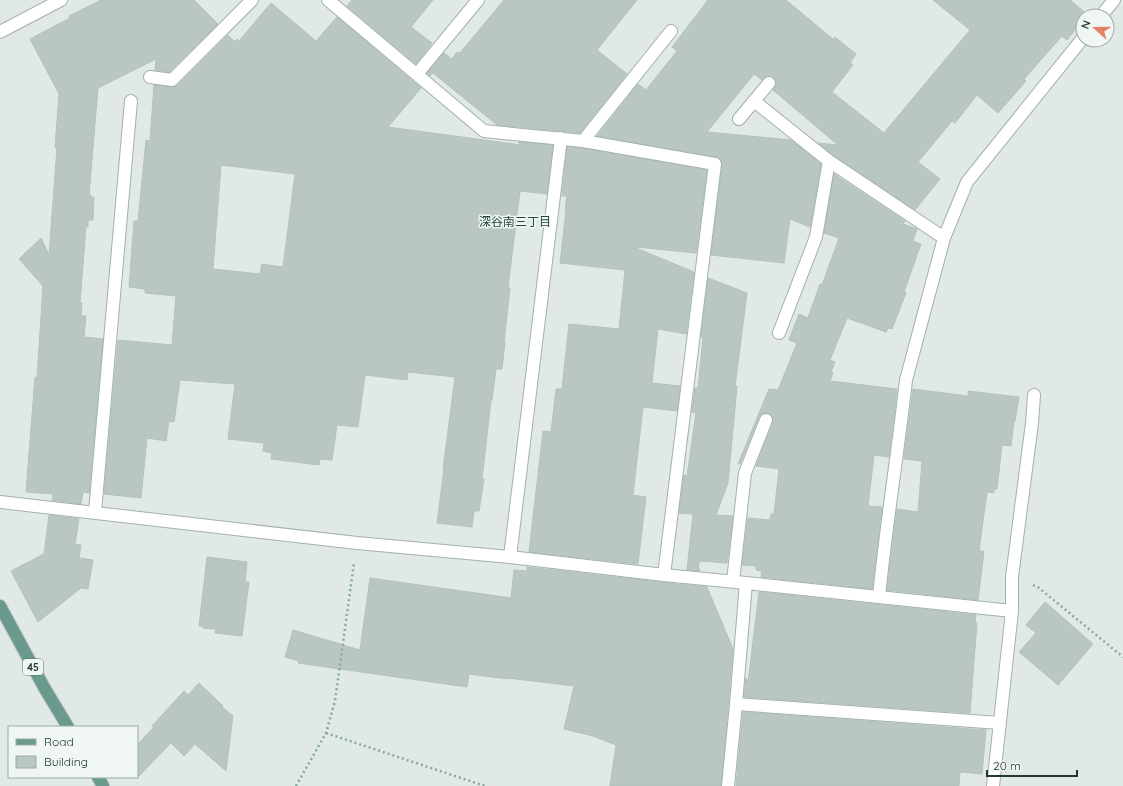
<svg xmlns="http://www.w3.org/2000/svg" width="1123" height="786" font-family="Quicksand,'Noto Sans JP',sans-serif">
<rect width="100%" height="100%" fill="#e0e9e5"/>
<!-- building -->
<path fill="#b9c6c1" stroke="#b3c2bc" fill-rule="evenodd" d="M 101,0 L 194,0 L 218,24 L 169,72 L 155,70 L 156,59 L 98,88 L 89,195 L 91,195 L 90,197 L 94,197 L 93,220 L 88,220 L 88,227 L 86,226 L 80,303 L 82,303 L 81,316 L 86,316 L 84,337 L 103,339 L 89,493 L 83,492 L 81,504 L 52,500 L 53,494 L 26,492 L 35,377 L 37,378 L 43,286 L 19,259 L 41,238 L 49,255 L 57,148 L 55,148 L 59,94 L 30,39 L 70,18 L 69,16 Z
M 352,0 L 433,0 L 411,27 L 432,43 L 416,64 L 347,6 Z
M 504,0 L 637,0 L 597,50 L 627,74 L 580,133 L 497,125 L 433,73 L 430,76 L 427,73 L 444,53 L 452,59 L 457,52 L 460,53 Z
M 708,0 L 786,0 L 833,39 L 835,37 L 856,54 L 850,63 L 853,65 L 832,92 L 884,133 L 970,30 L 933,0 L 1070,0 L 1088,15 L 1086,16 L 1083,16 L 1083,20 L 1067,40 L 1062,36 L 1024,79 L 1026,81 L 998,113 L 977,95 L 955,123 L 952,121 L 918,162 L 940,179 L 915,210 L 833,155 L 818,143 L 838,145 L 773,90 L 776,84 L 776,80 L 774,78 L 771,76 L 767,76 L 762,80 L 754,74 L 707,132 L 791,140 L 821,164 L 810,227 L 790,219 L 784,263 L 711,255 L 722,165 L 722,161 L 719,158 L 716,157 L 597,136 L 638,84 L 646,90 L 677,51 L 672,47 Z
M 271,3 L 316,41 L 337,17 L 421,88 L 388,127 L 521,145 L 518,142 L 553,145 L 547,194 L 520,191 L 508,287 L 510,288 L 504,342 L 505,342 L 502,369 L 496,369 L 492,400 L 491,400 L 482,479 L 484,479 L 479,511 L 474,511 L 472,527 L 437,523 L 444,469 L 443,469 L 455,377 L 408,372 L 407,380 L 365,375 L 358,427 L 337,425 L 332,460 L 320,459 L 319,465 L 271,459 L 272,453 L 263,451 L 264,443 L 228,439 L 235,384 L 180,380 L 174,422 L 169,421 L 166,441 L 147,438 L 141,498 L 104,494 L 118,340 L 172,345 L 176,296 L 145,293 L 145,289 L 129,287 L 134,221 L 138,221 L 146,140 L 150,141 L 154,85 L 171,87 L 177,86 L 228,35 L 235,42 L 237,39 L 239,41 ZM 221,165 L 295,174 L 283,267 L 262,264 L 260,274 L 213,269 Z
M 567,147 L 582,148 L 707,170 L 696,253 L 636,247 L 636,248 L 694,272 L 686,334 L 658,329 L 652,383 L 680,386 L 677,411 L 643,407 L 633,495 L 646,497 L 638,564 L 529,552 L 543,431 L 551,432 L 556,389 L 562,389 L 569,324 L 619,329 L 625,270 L 560,263 L 566,211 L 565,211 L 567,196 L 562,196 Z
M 834,174 L 905,221 L 903,224 L 917,229 L 913,241 L 921,244 L 904,292 L 906,293 L 892,329 L 888,328 L 886,332 L 847,318 L 830,360 L 835,362 L 831,372 L 833,373 L 830,381 L 897,389 L 889,457 L 874,455 L 868,506 L 882,507 L 872,589 L 761,577 L 762,571 L 756,570 L 756,566 L 742,565 L 748,518 L 770,520 L 771,514 L 774,514 L 779,469 L 756,466 L 773,422 L 773,419 L 772,416 L 769,413 L 765,413 L 761,414 L 759,417 L 740,464 L 738,464 L 769,389 L 778,390 L 797,343 L 789,340 L 799,314 L 808,318 L 820,284 L 822,285 L 839,238 L 824,233 Z
M 708,278 L 747,293 L 735,386 L 737,386 L 728,483 L 716,515 L 733,516 L 727,563 L 700,561 L 698,566 L 700,571 L 687,570 L 693,514 L 679,513 L 684,475 L 687,476 L 696,413 L 692,412 L 695,388 L 698,388 L 703,338 L 701,337 Z
M 913,389 L 968,396 L 968,391 L 1019,397 L 1015,421 L 1014,421 L 1011,446 L 1002,445 L 997,489 L 994,489 L 994,493 L 987,492 L 979,551 L 984,551 L 978,600 L 887,590 L 897,509 L 918,512 L 922,461 L 904,459 Z
M 49,515 L 79,519 L 75,544 L 81,545 L 79,558 L 93,560 L 88,589 L 81,588 L 38,622 L 11,571 L 44,554 Z
M 207,557 L 247,562 L 245,582 L 249,582 L 242,636 L 215,633 L 216,629 L 203,628 L 203,626 L 199,626 Z
M 527,567 L 686,585 L 707,587 L 733,649 L 721,786 L 610,786 L 616,745 L 593,736 L 564,729 L 574,686 L 508,678 L 508,679 L 469,674 L 467,687 L 298,663 L 299,661 L 285,657 L 293,630 L 360,650 L 370,578 L 511,598 L 514,570 L 527,571 Z
M 759,592 L 976,615 L 975,623 L 977,623 L 970,713 L 744,697 L 746,678 L 748,683 Z
M 1045,602 L 1093,644 L 1058,685 L 1019,652 L 1036,633 L 1026,625 Z
M 199,683 L 223,706 L 222,707 L 233,716 L 226,771 L 195,744 L 184,756 L 171,743 L 137,778 L 137,745 L 154,727 L 152,726 L 184,691 L 188,695 Z
M 743,712 L 986,730 L 982,774 L 960,772 L 959,786 L 736,786 Z"/>
<g fill="none" stroke-linecap="round" stroke-linejoin="round">
<defs>
<path id="service" d="M 417,74 L 478,0
M 150,77 L 172,80 L 252,0
M 583,141 L 671,31
M 510,557 L 561,138
M 733,581 L 745,473 L 766,420
M 879,597 C 886,524 898,453 906,380
M 1012,611 L 1012,577 L 1032,423 L 1034,395
M 736,704 L 1000,723"/>
<path id="minor" d="M 328,0 L 484,131 L 583,141 L 715,164 L 664,575
M 1101,16 L 1114,0
M 0,32 L 61,0
M 769,83 L 754,101 L 829,161 L 816,237 L 779,333
M 739,119 L 754,101
M 829,161 L 944,238
M 906,380 L 944,238 L 967,182 L 1083,38
M 0,502 L 357,543 L 510,557 L 664,575 L 746,583 L 1012,611 L 993,786
M 95,512 L 131,101
M 728,786 L 736,704 L 746,583"/>
<path id="primary" d="M 0,606 L 45,689 L 68,727
M 98,777 L 103,786"/>
</defs>
<!-- service casing -->
<use href="#service" stroke="#a3b0ac" stroke-width="14"/>
<!-- minor casing -->
<use href="#minor" stroke="#a3b0ac" stroke-width="14"/>
<!-- primary casing -->
<use href="#primary" stroke="#bdc3c2" stroke-width="14"/>
<!-- path -->
<path stroke="#83aa9d" stroke-width="2.5" stroke-dasharray="2 3" stroke-linecap="butt" d="M 1033,585 L 1039,588 L 1123,657
M 326,733 L 485,786
M 296,786 L 326,733 L 335,701 L 354,563"/>
<!-- service -->
<use href="#service" stroke="#fff" stroke-width="12"/>
<!-- minor -->
<use href="#minor" stroke="#fff" stroke-width="12"/>
<!-- primary -->
<use href="#primary" stroke="#699a8d" stroke-width="12"/>
</g>
<g text-anchor="middle" dominant-baseline="central" stroke-width="3" stroke-linejoin="round" paint-order="stroke">
<!-- shield labels -->
<rect fill="#f0f6f3" stroke="#60716c" stroke-width="1" x="23" y="659" width="20" height="16" rx="3"/>
<g font-size="10" font-weight="bold" fill="#223832">
<text x="33" y="667">45</text>
</g>
<!-- neighbourhood labels -->
<g font-size="12" fill="#21473e" stroke="#f0f6f3">
<text x="515" y="221">深谷南三丁目</text>
</g>
</g>
<!-- legend -->
<rect x="8" y="726" width="130" height="52" fill="#f0f6f3" stroke="#9eaaa6"/>
<rect x="16" y="739" width="20" height="6" fill="#699a8d" stroke="#9eaaa6"/>
<text x="44" y="746" font-size="12" fill="#223832">Road</text>
<rect x="16" y="756" width="20" height="12" fill="#b9c6c1" stroke="#9eaaa6"/>
<text x="44" y="766" font-size="12" fill="#223832">Building</text>
<!-- north arrow -->
<g transform="translate(1095 28) rotate(291)"><circle r="19" fill="#f0f6f3" stroke="#9eaaa6"/>
<path d="M0-3L7 15L0 10L-7 15Z" fill="#e38364"/>
<text y="-6" font-size="11" font-weight="bold" text-anchor="middle" fill="#223832">N</text>
</g>
<!-- scale -->
<path d="M987 770v6h90v-6" fill="none" stroke="#223832" stroke-width="2"/>
<text x="993" y="770" font-size="12" fill="#223832" stroke="#f0f6f3" stroke-width="3" paint-order="stroke">20 m</text>
</svg>
